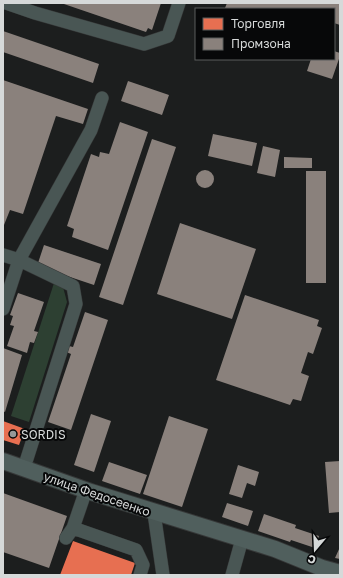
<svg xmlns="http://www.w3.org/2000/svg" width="343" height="578" font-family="'Golos Text',sans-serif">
<rect width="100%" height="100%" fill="#1c1e1e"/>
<!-- green -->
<path fill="#2d4032" d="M 54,283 L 63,287 L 67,302 L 29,422 L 11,416 Z"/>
<!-- shops -->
<path fill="#e76f51" d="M 3,421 L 25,429 L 19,445 L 3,440 Z
M 73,541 L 135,563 L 131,575 L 60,575 Z"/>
<!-- industry -->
<path fill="#8a817c" d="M 61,3 L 161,3 L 152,30 L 148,28 L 146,32 Z
M 227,3 L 340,3 L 340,25 L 334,23 L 334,9 L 227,9 L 225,8 Z
M 3,31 L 99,64 L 93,83 L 3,52 Z
M 334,51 L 340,53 L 340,56 L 332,79 L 307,71 L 311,59 L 334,59 Z
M 3,80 L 88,109 L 83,124 L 56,116 L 23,214 L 10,210 L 4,225 L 3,225 Z
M 128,81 L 169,95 L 162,115 L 121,101 Z
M 120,122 L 148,132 L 108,250 L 72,237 L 74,229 L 67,226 L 91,154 L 99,157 L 100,152 L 109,154 Z
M 213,134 L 257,143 L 252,166 L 208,156 Z
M 152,139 L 176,147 L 123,305 L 99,297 Z
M 263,146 L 280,150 L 275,177 L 257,173 Z
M 284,157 L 312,158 L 312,168 L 284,168 Z
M196 179a9 9 0 1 1 18 0a9 9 0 1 1-18 0Z
M 306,171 L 326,171 L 326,283 L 306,283 Z
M 180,223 L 256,249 L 232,319 L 157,294 Z
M 44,245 L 101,264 L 94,285 L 37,266 Z
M 18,293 L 44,302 L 34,331 L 38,332 L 34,343 L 30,342 L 27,353 L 7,346 L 14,326 L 10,325 L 13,316 L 10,315 Z
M 245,295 L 319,320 L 317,326 L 322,328 L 313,354 L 308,352 L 301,373 L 309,376 L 301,401 L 293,399 L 290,405 L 216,380 Z
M 85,312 L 108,320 L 71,430 L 48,422 L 71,354 L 64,351 L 65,345 L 73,347 Z
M 3,348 L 22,355 L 5,412 L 3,411 Z
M 91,414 L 111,421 L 94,472 L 74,465 Z
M 169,416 L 208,429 L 182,507 L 143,494 Z
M 340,461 L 340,512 L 329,513 L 325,462 Z
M 109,462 L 147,475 L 140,494 L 102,481 Z
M 238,465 L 259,472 L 255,486 L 247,483 L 242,498 L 229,494 Z
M 3,493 L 67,516 L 49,568 L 3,552 Z
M 227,503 L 253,511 L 248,526 L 222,517 Z
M 264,514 L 296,525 L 295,528 L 319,536 L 315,548 L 291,540 L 290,542 L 258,531 Z
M 340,547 L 340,559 L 335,558 Z"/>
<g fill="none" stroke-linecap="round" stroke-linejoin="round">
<defs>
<path id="minor" d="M 6,3 L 35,13 L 144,44 L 168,36 L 179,3
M 3,255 L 19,260 L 73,286 L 76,304 L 24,468
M 3,309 L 19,260 L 91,130 L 102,98
M 154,513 L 163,575
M 73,528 L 136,550 L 143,565 L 140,575
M 66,538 L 73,528 L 86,490
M 232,575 L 242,539"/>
<path id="major" d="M 3,461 L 91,492 L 275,549 L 322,568 L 340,573"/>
</defs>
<!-- minor casing -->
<use href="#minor" stroke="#363838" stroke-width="14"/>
<!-- major casing -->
<use href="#major" stroke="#363838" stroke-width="18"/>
<!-- minor -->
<use href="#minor" stroke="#495654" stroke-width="13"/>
<!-- major -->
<use href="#major" stroke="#505f5d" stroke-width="16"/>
</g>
<!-- markers -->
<circle fill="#959898" stroke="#070809" stroke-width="1.5" cx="13" cy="434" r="4"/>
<g text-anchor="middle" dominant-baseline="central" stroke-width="4" stroke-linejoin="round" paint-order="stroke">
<!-- poi labels -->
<g font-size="12" fill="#d6d9d9" stroke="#070809" text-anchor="start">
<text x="21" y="434">SORDIS</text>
</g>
<!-- street labels -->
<g font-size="12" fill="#d6d9d9" stroke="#070809">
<text transform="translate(97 494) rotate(19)">улица Федосеенко</text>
</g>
</g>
<!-- border -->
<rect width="343" height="578" fill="none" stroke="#d6d9d9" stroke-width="8"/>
<!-- legend -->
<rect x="195" y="8" width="140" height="52" fill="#070809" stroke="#5a5c5c"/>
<rect x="203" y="18" width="20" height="12" fill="#e76f51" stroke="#5a5c5c"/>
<text x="231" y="28" font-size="12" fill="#d6d9d9">Торговля</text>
<rect x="203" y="38" width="20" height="12" fill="#8a817c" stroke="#5a5c5c"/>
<text x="231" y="48" font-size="12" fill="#d6d9d9">Промзона</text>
<!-- north arrow -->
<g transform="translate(315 550) rotate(199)" stroke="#070809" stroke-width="3" paint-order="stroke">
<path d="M0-3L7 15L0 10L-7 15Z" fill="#d6d9d9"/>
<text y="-6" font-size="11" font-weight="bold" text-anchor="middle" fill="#d6d9d9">С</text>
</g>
</svg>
